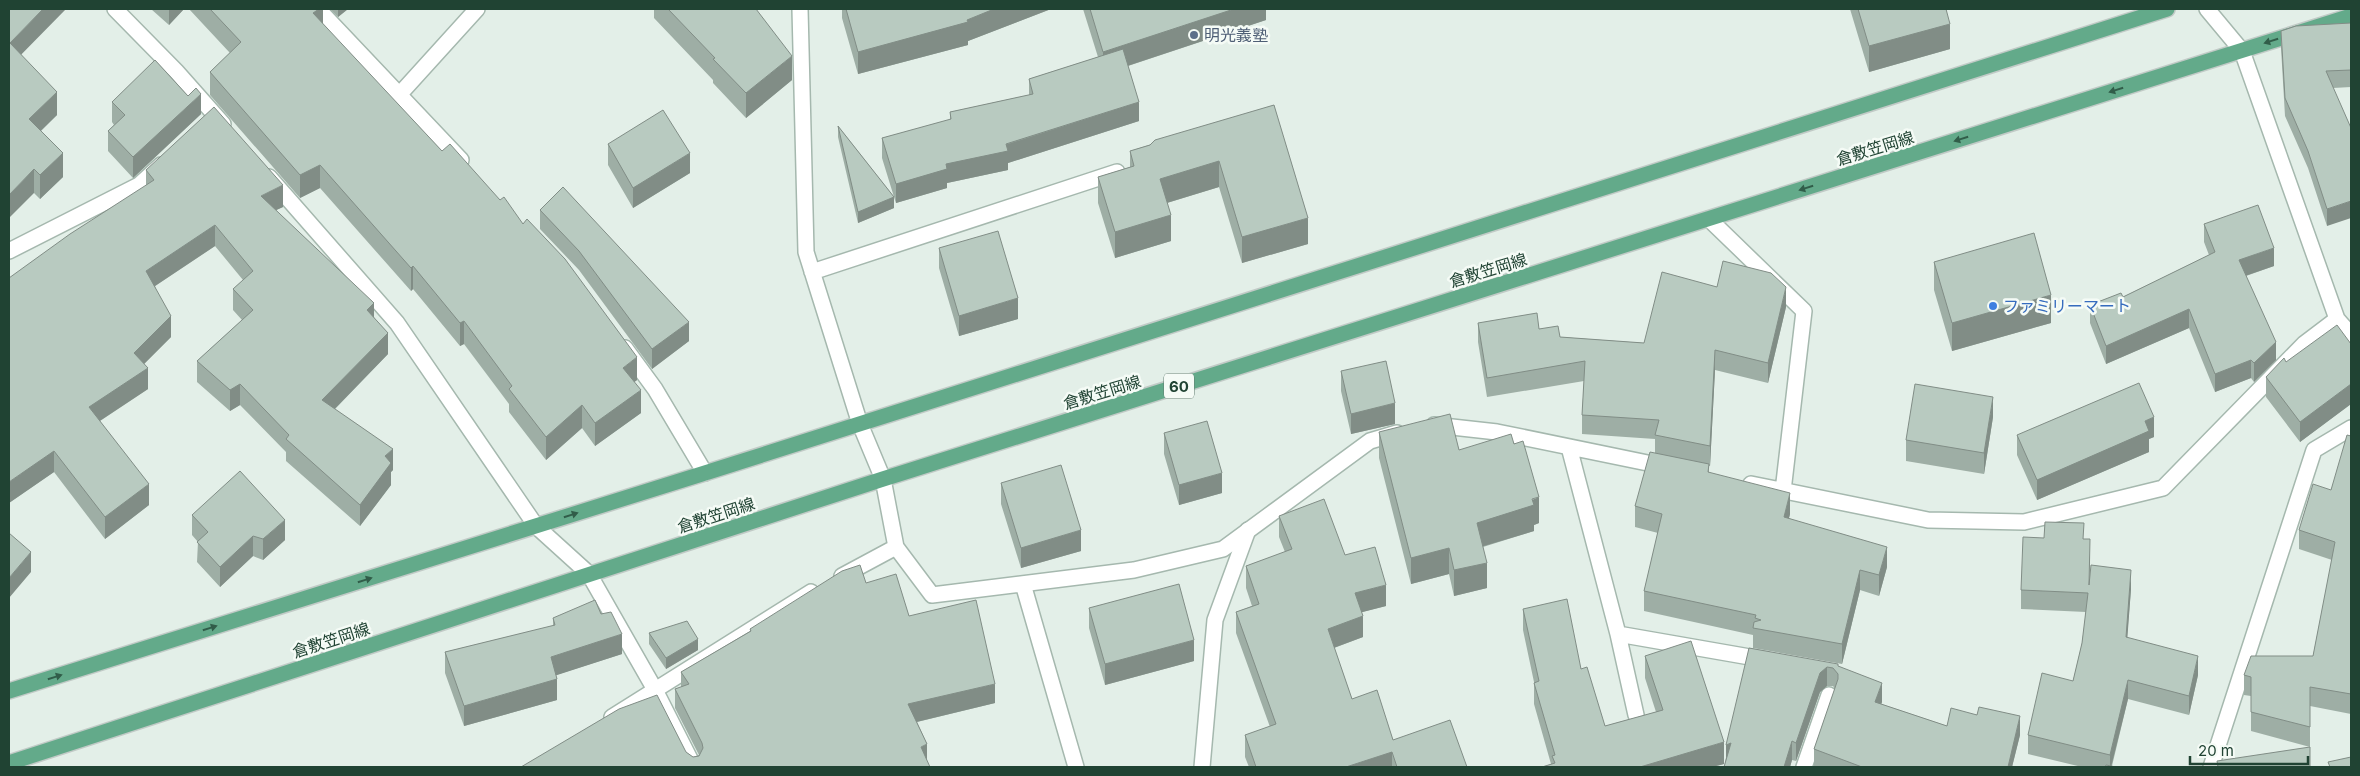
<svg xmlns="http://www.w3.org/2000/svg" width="2360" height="776" font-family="Inter,'Noto Sans JP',sans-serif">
<rect width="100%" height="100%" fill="#e3efe8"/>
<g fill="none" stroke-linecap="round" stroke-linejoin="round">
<defs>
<path id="service" d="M 1202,767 L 1215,620 L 1248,530"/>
<path id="minor" d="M 115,9 L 176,71 L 223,124
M 318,9 L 461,160
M 800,9 L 806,252 L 860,424 L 883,479 L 896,547 L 932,595 L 1134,570 L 1223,549 L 1370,441 L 1397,433
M 2207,9 L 2242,51 L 2337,319 L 2351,335
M 399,95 L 477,9
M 269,177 L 397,323 L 536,526 L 589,574 L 654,688 L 694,767
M 1709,219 L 1804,311 L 1783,491
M 9,251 L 139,185 L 161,165
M 812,272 L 1117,172
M 625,348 L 655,389 L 705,473
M 1434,425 L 1497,432 L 1667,467
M 1569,447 L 1618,634 L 1636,715
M 1751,484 L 1928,520 L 2024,522 L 2163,488 L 2304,344 L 2337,319
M 842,576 L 896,547
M 1023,584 L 1076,767
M 1618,634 L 1767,660
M 612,717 L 811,592
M 1804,767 L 1829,695
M 2211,767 L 2314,450 L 2351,428"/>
<path id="primary" d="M 9,691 L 705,473 L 2167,9
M 9,763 L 883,479 L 2351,16"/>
</defs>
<!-- service casing -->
<use href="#service" stroke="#a5b8ae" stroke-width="18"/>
<!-- minor casing -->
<use href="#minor" stroke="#a5b8ae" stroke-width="18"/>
<!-- primary casing -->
<use href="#primary" stroke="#c1cac6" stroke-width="18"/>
<!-- service -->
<use href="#service" stroke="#fff" stroke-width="15"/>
<!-- minor -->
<use href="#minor" stroke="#fff" stroke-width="15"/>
<!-- primary -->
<use href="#primary" stroke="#63aa8a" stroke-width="15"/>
</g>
<!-- wall -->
<path fill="#9eaea5" d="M 151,9 L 184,9 L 169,25 Z
M 189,9 L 323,9 L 323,24 L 637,380 L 634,382 L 641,413 L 595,446 L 582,428 L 546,460 L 509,412 L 509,404 L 464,344 L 460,346 L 413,289 L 411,291 L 320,188 L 300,198 L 210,95 L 210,72 L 230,53 Z
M 330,9 L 348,9 L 338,17 Z
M 654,9 L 756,9 L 792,80 L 746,118 L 713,83 L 713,80 L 654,18 Z
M 842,9 L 1051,9 L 968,41 L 968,45 L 858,74 L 842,18 Z
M 1083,9 L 1266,9 L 1266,20 L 1128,66 L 1139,121 L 1008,163 L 1008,170 L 947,183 L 947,188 L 896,203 L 894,197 L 894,208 L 858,223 L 838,137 L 838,126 L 894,197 L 882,158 L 882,138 L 950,120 L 950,112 L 1029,95 L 1029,79 L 1098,57 Z
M 1850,9 L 1946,9 L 1950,49 L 1869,72 Z
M 2351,23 L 2351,87 L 2333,88 L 2327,226 L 2308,168 L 2285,116 L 2281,48 L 2281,31 Z
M 21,54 L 57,115 L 41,131 L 63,177 L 40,199 L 34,193 Z
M 112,102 L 201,114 L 133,178 L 108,151 L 108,131 L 114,125 L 112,122 Z
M 1274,105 L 1308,244 L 1242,263 L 1219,187 L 1167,203 L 1171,241 L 1115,258 L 1098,203 L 1098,177 L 1130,167 L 1130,151 Z
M 608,144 L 690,173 L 633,208 L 608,165 Z
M 146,170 L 283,207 L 276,210 L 374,317 L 388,354 L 335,409 L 393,470 L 391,472 L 391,485 L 360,526 L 286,461 L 286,452 L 240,405 L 230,411 L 197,382 L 197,361 L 242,320 L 233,310 L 233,289 L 243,280 L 215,246 L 155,286 L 171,337 L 144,364 L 148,389 L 100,421 L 149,505 L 105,539 L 54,472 L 9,503 L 146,185 Z
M 540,210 L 689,341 L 652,369 L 579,270 L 540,229 Z
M 2204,224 L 2274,266 L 2246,276 L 2276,360 L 2254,382 L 2251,378 L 2215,392 L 2189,328 L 2106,364 L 2090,323 L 2090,305 L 2123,297 L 2209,255 L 2204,242 Z
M 939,248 L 1018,319 L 959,336 L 939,268 Z
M 1934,262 L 2051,323 L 1952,351 L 1934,290 Z
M 1786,307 L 1768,383 L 1715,370 L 1710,466 L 1709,466 L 1709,472 L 1790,514 L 1789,518 L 1887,567 L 1879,596 L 1860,590 L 1842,664 L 1753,648 L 1753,635 L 1644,611 L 1644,591 L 1658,533 L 1635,527 L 1635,506 L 1655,454 L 1655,439 L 1582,434 L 1582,415 L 1584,381 L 1487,397 L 1478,342 L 1478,323 L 1539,329 L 1560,337 L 1644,343 Z
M 2351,344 L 2351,404 L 2300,442 L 2266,397 L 2266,377 L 2286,362 Z
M 1341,371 L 1395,424 L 1351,434 L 1341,391 Z
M 1993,417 L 1984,474 L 1906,461 L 1906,440 Z
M 1379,432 L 1459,450 L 1539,523 L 1534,525 L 1534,531 L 1483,547 L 1487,588 L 1454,596 L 1449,574 L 1411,584 L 1379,458 Z
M 1164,433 L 1222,493 L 1179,505 L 1164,454 Z
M 2017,435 L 2154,437 L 2149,439 L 2149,452 L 2037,500 L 2017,455 Z
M 2351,436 L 2351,714 L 2310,706 L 2310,747 L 2251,731 L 2251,696 L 2244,695 L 2244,675 L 2313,656 L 2332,560 L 2299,549 L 2299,530 L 2331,490 Z
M 1001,483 L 1081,551 L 1021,568 L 1001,504 Z
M 192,515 L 285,540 L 263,560 L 253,556 L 220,587 L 197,562 L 198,542 L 192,535 Z
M 1279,516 L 1345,555 L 1386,606 L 1362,612 L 1363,637 L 1334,648 L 1352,699 L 1393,740 L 1467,767 L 1249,767 L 1245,757 L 1245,735 L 1270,727 L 1236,633 L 1236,612 L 1252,606 L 1246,588 L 1246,566 L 1285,552 L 1279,537 Z
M 2044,538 L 2084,539 L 2090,558 L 2089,579 L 2131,589 L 2127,637 L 2198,675 L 2189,715 L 2128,699 L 2112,766 L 2116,767 L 2082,767 L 2028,754 L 2028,735 L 2073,681 L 2082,643 L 2086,612 L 2021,609 L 2021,590 Z
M 866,583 L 909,616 L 995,703 L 917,722 L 927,744 L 521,767 L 686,752 L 693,757 L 699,755 L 675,708 L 675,689 L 681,687 L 681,672 L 750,631 L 750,629 Z
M 1089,608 L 1194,661 L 1105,685 L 1089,628 Z
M 1523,609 L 1581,669 L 1605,726 L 1656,712 L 1645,678 L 1645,656 L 1724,764 L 1712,767 L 1542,767 L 1551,764 L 1534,704 L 1534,682 L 1523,630 Z
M 601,614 L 622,654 L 556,675 L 557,700 L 464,726 L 445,673 L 445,652 L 553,626 L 553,618 Z
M 649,633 L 698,650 L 666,669 L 649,644 Z
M 1749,648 L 1838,666 L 1882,702 L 1881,704 L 1947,726 L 2020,735 L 2012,767 L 1814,767 L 1814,749 L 1835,689 L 1833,686 L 1827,686 L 1820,692 L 1796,761 L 1792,760 L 1790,767 L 1724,767 Z"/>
<!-- shaded-wall -->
<path fill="#818d86" d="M 43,9 L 66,9 L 10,66 L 10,43 Z
M 169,9 L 184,9 L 169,25 Z
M 319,9 L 323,9 L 323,28 L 313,13 Z
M 338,9 L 348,9 L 338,17 Z
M 994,9 L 1051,9 L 968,41 L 968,45 L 858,74 L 858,52 L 967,20 Z
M 1234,9 L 1266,9 L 1266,20 L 1103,74 L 1103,52 Z
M 1950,24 L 1950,49 L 1869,72 L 1869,46 Z
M 792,56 L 792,80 L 746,118 L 746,93 Z
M 57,92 L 57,115 L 29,142 L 29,119 Z
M 201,94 L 201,114 L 133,178 L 133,157 Z
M 1139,102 L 1139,121 L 1008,163 L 1008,170 L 947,183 L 947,188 L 896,203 L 896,184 L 946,164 Z
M 63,153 L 63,177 L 40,199 L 40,175 Z
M 690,153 L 690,173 L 633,208 L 633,188 Z
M 1219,161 L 1219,187 L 1160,205 L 1160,179 Z
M 320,165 L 320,188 L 300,198 L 300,175 Z
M 34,169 L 34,193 L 9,218 L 9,195 Z
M 283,185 L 283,207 L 261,217 L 261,196 Z
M 894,197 L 894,208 L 858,223 L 858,212 Z
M 2351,201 L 2351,218 L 2327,226 L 2327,209 Z
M 1171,215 L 1171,241 L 1115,258 L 1115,232 Z
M 1308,218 L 1308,244 L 1242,263 L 1242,237 Z
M 215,225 L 215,246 L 146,292 L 146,271 Z
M 2274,248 L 2274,266 L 2239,278 L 2239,260 Z
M 413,266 L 413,289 L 411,291 L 411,268 Z
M 1786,287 L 1786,307 L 1768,383 L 1768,363 Z
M 2051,295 L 2051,323 L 1952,351 L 1952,323 Z
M 1018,298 L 1018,319 L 959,336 L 959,316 Z
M 374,303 L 374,324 L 367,310 Z
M 2189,309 L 2189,328 L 2106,364 L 2106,346 Z
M 171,316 L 171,337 L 134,374 L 134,353 Z
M 464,321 L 464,344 L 460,346 L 460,323 Z
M 689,322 L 689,341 L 652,369 L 652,349 Z
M 388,333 L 388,354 L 322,422 L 322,400 Z
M 2276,342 L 2276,360 L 2254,382 L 2254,363 Z
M 1715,350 L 1715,370 L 1710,466 L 1710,446 Z
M 637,357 L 637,380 L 623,391 L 623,368 Z
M 2251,360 L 2251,378 L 2215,392 L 2215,374 Z
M 148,368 L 148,389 L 89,428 L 89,407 Z
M 240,384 L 240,405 L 230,411 L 230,390 Z
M 2351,384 L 2351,404 L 2300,442 L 2300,422 Z
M 641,390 L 641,413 L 595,446 L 595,423 Z
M 1993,397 L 1993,417 L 1984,474 L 1984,453 Z
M 1395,403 L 1395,424 L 1351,434 L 1351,414 Z
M 582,405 L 582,428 L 546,460 L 546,437 Z
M 2154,417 L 2154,437 L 2149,439 L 2149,452 L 2037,500 L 2037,480 L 2145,421 Z
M 393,449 L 393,470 L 391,472 L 391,485 L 360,526 L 360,505 L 385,456 Z
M 54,451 L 54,472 L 9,503 L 9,482 Z
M 1222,473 L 1222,493 L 1179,505 L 1179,485 Z
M 149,484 L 149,505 L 105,539 L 105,517 Z
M 1790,493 L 1790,514 L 1784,537 L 1784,517 Z
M 1539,497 L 1539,523 L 1534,525 L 1534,531 L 1477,548 L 1477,523 Z
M 285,520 L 285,540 L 263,560 L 263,539 Z
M 1081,530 L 1081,551 L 1021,568 L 1021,548 Z
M 253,536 L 253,556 L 220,587 L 220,567 Z
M 1887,547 L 1887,567 L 1879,596 L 1879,575 Z
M 1449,548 L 1449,574 L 1411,584 L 1411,558 Z
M 31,552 L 31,572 L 9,598 L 9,578 Z
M 1487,563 L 1487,588 L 1454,596 L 1454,570 Z
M 1860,570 L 1860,590 L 1842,664 L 1842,644 Z
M 2131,570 L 2131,589 L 2126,656 L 2126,637 Z
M 1386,585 L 1386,606 L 1355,614 L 1355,593 Z
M 1363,616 L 1363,637 L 1328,650 L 1328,629 Z
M 622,634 L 622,654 L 551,677 L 551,657 Z
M 698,639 L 698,650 L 666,669 L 666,658 Z
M 1194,640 L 1194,661 L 1105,685 L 1105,664 Z
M 2198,656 L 2198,675 L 2189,715 L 2189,696 Z
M 1827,667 L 1827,686 L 1820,692 L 1796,761 L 1796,743 L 1820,673 Z
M 557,679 L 557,700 L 464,726 L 464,706 Z
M 2128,680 L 2128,699 L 2111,767 L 2110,767 L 2110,755 Z
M 1882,683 L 1882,702 L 1875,720 L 1875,702 Z
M 995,684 L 995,703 L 908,724 L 908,704 Z
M 2020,716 L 2020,735 L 2012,767 L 2008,767 Z
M 1792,741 L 1792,760 L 1790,767 L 1784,767 Z
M 1724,742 L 1724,764 L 1712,767 L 1640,767 Z
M 1731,743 L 1726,763 L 1726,745 Z
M 927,744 L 927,764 L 921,747 Z
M 1392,752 L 1392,767 L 1346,767 Z"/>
<!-- building -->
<path fill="#b8cac0" stroke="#818d86" d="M 9,9 L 43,9 L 10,43 L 57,92 L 29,119 L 63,153 L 40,175 L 34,169 L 9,195 Z
M 210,9 L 319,9 L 313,13 L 442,151 L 450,144 L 500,200 L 504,197 L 523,224 L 527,219 L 565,259 L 637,357 L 623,368 L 641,390 L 595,423 L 582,405 L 546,437 L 509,389 L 512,386 L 464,321 L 460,323 L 413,266 L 411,268 L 320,165 L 300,175 L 210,72 L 241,42 Z
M 668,9 L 756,9 L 792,56 L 746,93 L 713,59 L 715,58 Z
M 846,9 L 994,9 L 967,20 L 968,22 L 858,52 Z
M 1090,9 L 1234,9 L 1103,52 Z
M 1858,9 L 1946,9 L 1950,24 L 1869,46 Z
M 2351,23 L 2351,70 L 2326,71 L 2351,128 L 2351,201 L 2327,209 L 2308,151 L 2285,98 L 2281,31 L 2296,26 Z
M 1123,49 L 1139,102 L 1006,144 L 1008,151 L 946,164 L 947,169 L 896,184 L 882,138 L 951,119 L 950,112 L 1033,94 L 1029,79 Z
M 155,60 L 188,96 L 196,88 L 201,94 L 133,157 L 108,131 L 125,115 L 112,102 Z
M 1274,105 L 1308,218 L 1242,237 L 1219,161 L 1160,179 L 1171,215 L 1115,232 L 1098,177 L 1134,166 L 1130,151 L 1150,145 L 1155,140 Z
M 214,107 L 283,185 L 261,196 L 374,303 L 367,310 L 388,333 L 322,400 L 393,449 L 385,456 L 391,463 L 360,505 L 286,439 L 289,435 L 240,384 L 230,390 L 197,361 L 253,310 L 233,289 L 253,271 L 215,225 L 146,271 L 171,316 L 134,353 L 148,368 L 89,407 L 149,484 L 105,517 L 54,451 L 9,482 L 9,278 L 70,234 L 154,180 L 146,170 Z
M 663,110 L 690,153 L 633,188 L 608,144 Z
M 838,126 L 894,197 L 858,212 Z
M 563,187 L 689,322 L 652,349 L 579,251 L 540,210 Z
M 2258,205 L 2274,248 L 2239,260 L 2276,342 L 2254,363 L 2251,360 L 2215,374 L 2189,309 L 2106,346 L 2090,305 L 2121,293 L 2123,297 L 2215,252 L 2204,224 Z
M 998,231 L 1018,298 L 959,316 L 939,248 Z
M 2034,233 L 2051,295 L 1952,323 L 1934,262 Z
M 1723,261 L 1771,273 L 1786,287 L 1768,363 L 1715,350 L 1710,446 L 1655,435 L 1659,420 L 1582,415 L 1585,361 L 1487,378 L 1478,323 L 1537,313 L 1539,329 L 1558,326 L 1560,337 L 1644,343 L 1662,272 L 1717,287 Z
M 2337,325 L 2351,344 L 2351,384 L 2300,422 L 2266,377 L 2284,358 L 2286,362 Z
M 1386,361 L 1395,403 L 1351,414 L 1341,371 Z
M 2139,383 L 2154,417 L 2145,421 L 2149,431 L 2037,480 L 2017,435 Z
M 1915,384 L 1993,397 L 1984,453 L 1906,440 Z
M 1450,414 L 1459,450 L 1511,434 L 1514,444 L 1523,441 L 1539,497 L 1532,499 L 1534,505 L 1477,523 L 1487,563 L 1454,570 L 1449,548 L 1411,558 L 1379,432 Z
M 1207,421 L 1222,473 L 1179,485 L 1164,433 Z
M 2347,435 L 2351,436 L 2351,694 L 2310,687 L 2310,727 L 2251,712 L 2251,677 L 2244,675 L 2251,656 L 2313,656 L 2335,542 L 2299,530 L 2313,484 L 2331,490 Z
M 1650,452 L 1709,464 L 1708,472 L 1790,493 L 1784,517 L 1887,547 L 1879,575 L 1860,570 L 1842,644 L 1753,628 L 1754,622 L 1761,620 L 1755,618 L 1756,615 L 1644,591 L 1662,514 L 1635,506 Z
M 1061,465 L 1081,530 L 1021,548 L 1001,483 Z
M 240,471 L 285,520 L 263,539 L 253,536 L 220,567 L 197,542 L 208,532 L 192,515 Z
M 1324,499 L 1345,555 L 1375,547 L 1386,585 L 1355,593 L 1363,616 L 1328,629 L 1352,699 L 1377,690 L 1393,740 L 1450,720 L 1467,767 L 1397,767 L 1392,752 L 1346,767 L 1256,767 L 1245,735 L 1276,724 L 1236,612 L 1259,604 L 1246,566 L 1292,549 L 1279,516 Z
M 2045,522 L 2084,523 L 2083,539 L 2090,539 L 2089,585 L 2091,565 L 2131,570 L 2126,637 L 2198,656 L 2189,696 L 2128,680 L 2110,755 L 2028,735 L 2042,673 L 2073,681 L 2082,643 L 2088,593 L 2021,590 L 2023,537 L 2044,538 Z
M 9,533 L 31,552 L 9,578 Z
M 860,565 L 866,583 L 896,574 L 909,616 L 976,600 L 995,684 L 908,704 L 927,744 L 921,747 L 930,767 L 521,767 L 619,709 L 657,695 L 686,752 L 693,757 L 699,756 L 703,748 L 702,743 L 675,689 L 689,684 L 681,672 L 751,631 L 750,629 L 842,571 Z
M 1179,584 L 1194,640 L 1105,664 L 1089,608 Z
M 1567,599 L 1581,669 L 1587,667 L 1605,726 L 1663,710 L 1645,656 L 1691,641 L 1724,742 L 1640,767 L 1542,767 L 1555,763 L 1552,756 L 1555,755 L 1534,683 L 1539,681 L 1523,609 Z
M 595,600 L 601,614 L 611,612 L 622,634 L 551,657 L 557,679 L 464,706 L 445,652 L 555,625 L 553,618 Z
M 687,621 L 698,639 L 666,658 L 649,633 Z
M 1749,648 L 1838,664 L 1838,666 L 1882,683 L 1875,702 L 1947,726 L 1951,708 L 1977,715 L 1979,707 L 2020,716 L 2008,767 L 1862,767 L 1814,749 L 1838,679 L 1838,674 L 1833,668 L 1827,667 L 1820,673 L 1796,743 L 1792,741 L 1784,767 L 1724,767 L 1731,743 L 1726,745 Z
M 2310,747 L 2310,767 L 2218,767 L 2217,761 Z
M 2351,757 L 2351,767 L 2330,767 L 2328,762 Z
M 2106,765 L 2116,767 L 2105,767 Z"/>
<!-- one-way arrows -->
<defs><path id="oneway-solid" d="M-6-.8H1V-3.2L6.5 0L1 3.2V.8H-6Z" transform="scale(1.25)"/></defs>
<g fill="#315d49">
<use href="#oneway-solid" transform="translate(2271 41) rotate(162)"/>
<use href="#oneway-solid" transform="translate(2116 90) rotate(163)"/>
<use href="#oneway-solid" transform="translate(1961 139) rotate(163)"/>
<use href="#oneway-solid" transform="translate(1806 188) rotate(163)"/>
<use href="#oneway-solid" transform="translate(571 515) rotate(-18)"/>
<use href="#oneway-solid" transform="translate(365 580) rotate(-17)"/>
<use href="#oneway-solid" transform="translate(210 628) rotate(-17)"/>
<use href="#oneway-solid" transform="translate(55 677) rotate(-17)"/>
</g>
<!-- markers -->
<circle fill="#5c6f8a" stroke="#f5fbf6" stroke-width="2" cx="1194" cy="35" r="5"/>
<circle fill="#3f7fe0" stroke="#f5fbf6" stroke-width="2" cx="1993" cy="306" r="5"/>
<g text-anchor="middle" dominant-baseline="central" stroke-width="5" stroke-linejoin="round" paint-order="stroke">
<!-- shield labels -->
<rect fill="#f5fbf6" stroke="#607a6e" stroke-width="1" x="1164" y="373.5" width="30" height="25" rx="4"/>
<g font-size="15" font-weight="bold" fill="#204333">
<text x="1179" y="386">60</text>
</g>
<!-- service labels -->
<g font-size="16" fill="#4e5e75" stroke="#f5fbf6" text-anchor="start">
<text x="1204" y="35">明光義塾</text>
</g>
<!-- street labels -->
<g font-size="16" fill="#204333" stroke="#f5fbf6">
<text transform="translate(1875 148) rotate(-17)">倉敷笠岡線</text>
<text transform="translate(1488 270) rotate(-17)">倉敷笠岡線</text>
<text transform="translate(1102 392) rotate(-17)">倉敷笠岡線</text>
<text transform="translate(716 515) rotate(-18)">倉敷笠岡線</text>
<text transform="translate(331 640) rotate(-18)">倉敷笠岡線</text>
</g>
<!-- shop labels -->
<g font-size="16" fill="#366cbe" stroke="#f5fbf6" text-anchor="start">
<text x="2003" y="306">ファミリーマート</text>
</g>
</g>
<!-- border -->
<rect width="2360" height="776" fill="none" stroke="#204333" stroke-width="20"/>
<!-- scale -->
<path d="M2190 756v8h118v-8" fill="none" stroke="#204333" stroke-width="2.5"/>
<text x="2198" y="756" font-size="15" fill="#204333" stroke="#f5fbf6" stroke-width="4" paint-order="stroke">20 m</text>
</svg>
